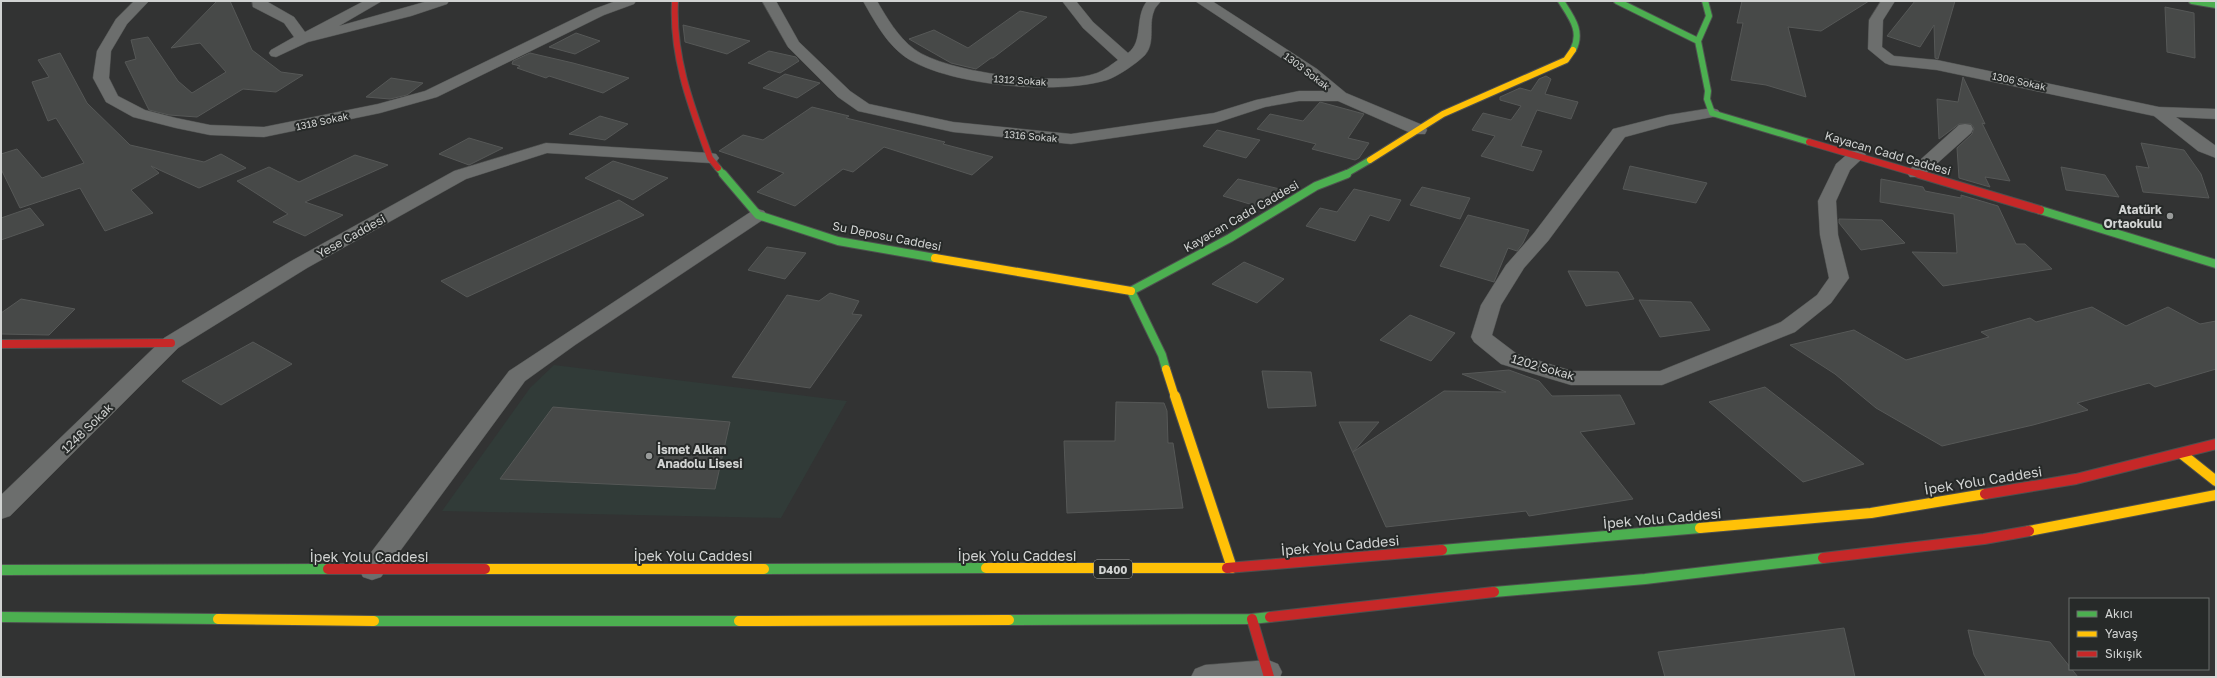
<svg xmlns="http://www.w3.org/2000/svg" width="2217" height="678" font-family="'Golos Text',sans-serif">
<rect width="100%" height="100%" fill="#323333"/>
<!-- built -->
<path fill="#313b38" d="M 554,365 L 847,401 L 781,518 L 442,511 L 530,388 Z"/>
<!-- building -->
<path fill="#474948" stroke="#565857" d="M 217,1 L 230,1 L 252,50 L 281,72 L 303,75 L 276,92 L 243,89 L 197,117 L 169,115 L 149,110 L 125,62 L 136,59 L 131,40 L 148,37 L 178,81 L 192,93 L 226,72 L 200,43 L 171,48 Z
M 1742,1 L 1869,1 L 1821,31 L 1788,27 L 1806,97 L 1766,85 L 1731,80 L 1743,23 L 1737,23 Z
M 1915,1 L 1955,1 L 1938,59 L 1935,58 L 1934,25 L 1920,47 L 1887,36 Z
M 2165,7 L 2194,13 L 2195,58 L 2167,52 Z
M 1020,11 L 1047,17 L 993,58 L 991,58 L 976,69 L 951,63 L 909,39 L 934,30 L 968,48 Z
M 683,25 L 750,41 L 727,54 L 685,42 Z
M 576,33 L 600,41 L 575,54 L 549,47 Z
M 769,51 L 796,57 L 799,61 L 780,73 L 748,63 Z
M 60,53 L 87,103 L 130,145 L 204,162 L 221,154 L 246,168 L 199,188 L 151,166 L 159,173 L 131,190 L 153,213 L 105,231 L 80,188 L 20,208 L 1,169 L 1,154 L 17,149 L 42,178 L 84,163 L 56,118 L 48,121 L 32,82 L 49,77 L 38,60 Z
M 530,53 L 573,63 L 629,78 L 603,93 L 549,76 L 546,78 L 517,68 L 520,66 L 512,64 L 513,61 Z
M 785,74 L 820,83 L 797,98 L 763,88 Z
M 1546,76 L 1551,79 L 1545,94 L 1578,102 L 1571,119 L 1537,110 L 1521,146 L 1542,151 L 1533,171 L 1481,156 L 1495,136 L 1472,130 L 1483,113 L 1511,120 L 1521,106 L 1500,100 L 1500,97 L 1520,88 L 1531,91 L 1539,79 Z
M 1963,77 L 1985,124 L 1982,123 L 2010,181 L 1985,177 L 1990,187 L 1959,178 L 1957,148 L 1972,134 L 1974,128 L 1971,124 L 1959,124 L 1939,139 L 1937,99 L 1958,102 Z
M 391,78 L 423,83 L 407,95 L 390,99 L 366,97 Z
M 1320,102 L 1364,114 L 1348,138 L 1369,143 L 1359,158 L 1355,160 L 1312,149 L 1316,144 L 1257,129 L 1270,114 L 1303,121 Z
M 812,107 L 849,116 L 846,118 L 945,142 L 943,144 L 993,157 L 972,175 L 884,147 L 853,172 L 843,169 L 795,206 L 757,192 L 784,173 L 719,151 L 743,135 L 763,140 Z
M 600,116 L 628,124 L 605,140 L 569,134 Z
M 1217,130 L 1260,140 L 1246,158 L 1203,146 Z
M 469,138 L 503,148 L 469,165 L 439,154 Z
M 2141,143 L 2184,150 L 2201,174 L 2209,198 L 2143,192 L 2136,166 L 2149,168 Z
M 355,155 L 388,165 L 305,202 L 343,215 L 305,236 L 273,222 L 288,214 L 237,181 L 269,167 L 299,182 Z
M 613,161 L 633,167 L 668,178 L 633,200 L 585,178 Z
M 1630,166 L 1707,183 L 1696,203 L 1623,189 Z
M 2061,167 L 2105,175 L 2119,197 L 2066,190 Z
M 1238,179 L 1284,190 L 1277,200 L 1263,208 L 1223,196 Z
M 1881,179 L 1923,187 L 1925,191 L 1961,198 L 1961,195 L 1998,206 L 2016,244 L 2025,244 L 2052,269 L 1943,286 L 1912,252 L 1957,253 L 1954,214 L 1880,202 Z
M 1422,187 L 1470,198 L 1460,219 L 1410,205 Z
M 1354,189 L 1401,200 L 1389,221 L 1370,215 L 1355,241 L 1306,226 L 1320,208 L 1337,212 Z
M 619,200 L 644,215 L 467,297 L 441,281 Z
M 30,208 L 44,225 L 1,240 L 1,218 Z
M 1468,215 L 1529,230 L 1523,243 L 1517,251 L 1508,248 L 1494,282 L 1440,266 Z
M 1839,219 L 1882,220 L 1905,243 L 1861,250 L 1839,223 Z
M 767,247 L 806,253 L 785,279 L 748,270 Z
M 1244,262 L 1284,279 L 1257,303 L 1212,284 Z
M 1568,271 L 1618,272 L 1634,299 L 1586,306 Z
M 830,293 L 859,301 L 852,314 L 862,315 L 810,388 L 732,377 L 787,295 L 819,301 Z
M 21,299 L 75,309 L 49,335 L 1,334 L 1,313 Z
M 1639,300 L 1691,302 L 1710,330 L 1660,337 Z
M 2092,307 L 2126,326 L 2168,307 L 2200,324 L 2216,321 L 2216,369 L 2155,387 L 2149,383 L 2077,403 L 2088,410 L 2033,425 L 1942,446 L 1876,408 L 1835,374 L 1790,345 L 1854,330 L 1906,360 L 1989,337 L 1981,332 L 2030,318 L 2036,322 Z
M 1410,315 L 1455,333 L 1431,361 L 1380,340 Z
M 253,342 L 292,364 L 221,405 L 182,381 Z
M 1509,370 L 1539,381 L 1552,396 L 1620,395 L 1635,424 L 1580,432 L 1633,499 L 1529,516 L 1526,511 L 1386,527 L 1339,422 L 1379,422 L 1353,452 L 1444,391 L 1506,392 L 1462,374 Z
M 1262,371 L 1311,372 L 1316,406 L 1268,408 Z
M 1765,387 L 1864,464 L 1803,482 L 1709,402 Z
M 1116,402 L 1164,403 L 1167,411 L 1168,443 L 1173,443 L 1183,508 L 1067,513 L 1064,441 L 1115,441 Z
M 553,407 L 730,422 L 715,489 L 500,479 Z
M 1844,628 L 1855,677 L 1665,677 L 1658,652 Z
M 1968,630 L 2050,642 L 2078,677 L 1986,677 L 1974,655 Z"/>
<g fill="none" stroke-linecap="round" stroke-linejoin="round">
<defs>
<path id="street" d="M 134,1 L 149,1 L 127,24 L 111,51 L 109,78 L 118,96 L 145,110 L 176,118 L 210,125 L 264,127 L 378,104 L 425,91 L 594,9 L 616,1 L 636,1 L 634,4 L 604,15 L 437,97 L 380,113 L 264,137 L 210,135 L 176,128 L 133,117 L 106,102 L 93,78 L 97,51 L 116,19 Z
M 252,1 L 266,1 L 294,17 L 305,32 L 364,1 L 382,1 L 339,26 L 428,1 L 449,1 L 447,4 L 411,16 L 308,42 L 276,57 L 271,56 L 269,53 L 271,50 L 294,37 L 284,23 L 253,7 Z
M 762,1 L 776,1 L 799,42 L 850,91 L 869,104 L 953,122 L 1071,134 L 1214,113 L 1256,100 L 1299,91 L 1325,91 L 1307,75 L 1195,1 L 1212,1 L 1317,69 L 1346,93 L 1425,126 L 1427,130 L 1425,134 L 1413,134 L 1338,101 L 1299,101 L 1265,107 L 1216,123 L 1071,144 L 953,132 L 858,111 L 838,97 L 788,47 Z
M 863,1 L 877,1 C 887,18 898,37 914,49 C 946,73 1060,87 1097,73 C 1105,70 1112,64 1118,60 L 1083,28 L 1062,1 L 1076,1 L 1093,22 L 1128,53 C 1144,41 1134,18 1147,1 L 1161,1 C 1159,4 1155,7 1154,11 C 1148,26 1156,42 1145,55 C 1136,64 1118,76 1107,80 C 1057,95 955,86 910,60 C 888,47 875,22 863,1 Z
M 1881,1 L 1895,1 L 1883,20 L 1882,47 L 1894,56 L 1937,60 L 2159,107 L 2216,109 L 2216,119 L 2176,117 L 2216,146 L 2216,158 L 2198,151 L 2154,116 L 1937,70 L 1890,65 L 1885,63 L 1868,49 L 1869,20 Z
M 1712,108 L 1718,110 L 1720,113 L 1718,116 L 1669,125 L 1625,137 L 1548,241 L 1524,268 L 1501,305 L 1492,335 L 1517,354 L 1572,371 L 1660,371 L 1781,322 L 1817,295 L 1829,278 L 1820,235 L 1818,201 L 1836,164 L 1851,151 L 1863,151 L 1866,155 L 1850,170 L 1836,201 L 1838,235 L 1849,278 L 1831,303 L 1795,332 L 1662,385 L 1571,385 L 1501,364 L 1474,342 L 1471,337 L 1481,305 L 1506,265 L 1534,233 L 1613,129 L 1668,115 Z
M 1965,124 L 1971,125 L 1973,129 L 1971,133 L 1922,177 L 1910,177 L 1907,173 L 1910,169 L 1959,125 Z
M 546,143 L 710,153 L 716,154 L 719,158 L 716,162 L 710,163 L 547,153 L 466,179 L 307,268 L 178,348 L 10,516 L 1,519 L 1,495 L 164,338 L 293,260 L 454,171 Z
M 758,209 L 764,211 L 767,215 L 764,219 L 575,345 L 525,381 L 381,577 L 372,580 L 363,577 L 359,570 L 363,563 L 509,371 L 752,211 Z
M 1268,660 L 1278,664 L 1282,672 L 1280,677 L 1191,677 L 1195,669 L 1205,665 Z"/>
<path id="fast-far2" d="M 1561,1 C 1571,17 1583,31 1573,50
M 1617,1 L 1698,41 L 1708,91 L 1707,99 L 1712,113 L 1809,142
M 2192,1 L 2216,5
M 1698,41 L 1709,16 L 1705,1
M 718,168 L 724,175
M 1344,175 L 1370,160"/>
<path id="fast-far1" d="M 723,174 L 758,215 L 838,241 L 935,258
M 2040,210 L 2216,264
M 1166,369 L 1162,355 L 1131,291 L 1230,238 L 1316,186 L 1347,174"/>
<path id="fast" d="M 1442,550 L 1700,528
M 764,569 L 986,568
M 1,570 L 328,569
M 1494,592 L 1645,579 L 1823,558
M 1,617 L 218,619
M 1009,620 L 1252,619 L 1270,617
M 374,621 L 739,621"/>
<path id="slow-far2" d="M 1370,160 L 1443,114 L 1566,60 L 1573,50"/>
<path id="slow-far1" d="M 935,258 L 1131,291
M 1166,369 L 1175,397"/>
<path id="slow" d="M 1175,396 L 1232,568
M 2182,454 L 2216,481
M 1700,528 L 1871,513 L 1985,494
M 2029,531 L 2216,495
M 986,568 L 1227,568
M 485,569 L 764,569
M 218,619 L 374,621
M 739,621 L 1009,620"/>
<path id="jam-far2" d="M 675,1 C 672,57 691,106 710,158 L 718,168
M 1809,142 L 1922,175"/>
<path id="jam-far1" d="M 1919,174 L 2040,210
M 1,344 L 171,343"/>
<path id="jam" d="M 1985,494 L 2076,479 L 2216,444
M 1823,558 L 1984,539 L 2029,531
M 1227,568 L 1442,550
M 328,569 L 485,569
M 1270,617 L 1494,592
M 1252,619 L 1269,677"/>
</defs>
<!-- street casing -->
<use href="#street" stroke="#4e504f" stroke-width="1"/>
<!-- fast-far2 casing -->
<use href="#fast-far2" stroke="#4e504f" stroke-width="8"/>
<!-- fast-far1 casing -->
<use href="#fast-far1" stroke="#4e504f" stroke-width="10"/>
<!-- fast casing -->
<use href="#fast" stroke="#4e504f" stroke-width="12"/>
<!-- slow-far2 casing -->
<use href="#slow-far2" stroke="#4e504f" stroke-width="8"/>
<!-- slow-far1 casing -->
<use href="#slow-far1" stroke="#4e504f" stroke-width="10"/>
<!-- slow casing -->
<use href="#slow" stroke="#4e504f" stroke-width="12"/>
<!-- jam-far2 casing -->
<use href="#jam-far2" stroke="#4e504f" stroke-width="8"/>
<!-- jam-far1 casing -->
<use href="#jam-far1" stroke="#4e504f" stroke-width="10"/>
<!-- jam casing -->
<use href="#jam" stroke="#4e504f" stroke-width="12"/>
<!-- street -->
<use href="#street" fill="#6c6e6d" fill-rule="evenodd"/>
<!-- fast-far2 -->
<use href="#fast-far2" stroke="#4caf50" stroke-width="6"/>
<!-- fast-far1 -->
<use href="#fast-far1" stroke="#4caf50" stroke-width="8"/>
<!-- fast -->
<use href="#fast" stroke="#4caf50" stroke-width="10"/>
<!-- slow-far2 -->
<use href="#slow-far2" stroke="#ffc107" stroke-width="6"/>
<!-- slow-far1 -->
<use href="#slow-far1" stroke="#ffc107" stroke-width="8"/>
<!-- slow -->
<use href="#slow" stroke="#ffc107" stroke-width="10"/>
<!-- jam-far2 -->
<use href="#jam-far2" stroke="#c62828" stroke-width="6"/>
<!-- jam-far1 -->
<use href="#jam-far1" stroke="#c62828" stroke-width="8"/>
<!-- jam -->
<use href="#jam" stroke="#c62828" stroke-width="10"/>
</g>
<!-- markers -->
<g fill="#999b9a" stroke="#272a29" stroke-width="1.5">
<circle cx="2170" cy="216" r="4"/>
<circle cx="649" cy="456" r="4"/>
</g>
<g text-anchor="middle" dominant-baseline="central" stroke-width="4" stroke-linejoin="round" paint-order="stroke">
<!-- far-street labels -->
<g font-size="10" fill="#d1d3d2" stroke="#272a29">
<text transform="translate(1307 71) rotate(37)">1303 Sokak</text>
<text transform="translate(1020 80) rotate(4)">1312 Sokak</text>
<text transform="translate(2019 81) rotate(12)">1306 Sokak</text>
<text transform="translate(322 121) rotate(-12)">1318 Sokak</text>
<text transform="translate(1031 136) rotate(5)">1316 Sokak</text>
</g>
<!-- shield labels -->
<rect fill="#272a29" stroke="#9ea09f" stroke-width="1" x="1094" y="560" width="38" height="18" rx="3"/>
<g font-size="11" font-weight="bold" fill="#d1d3d2">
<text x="1113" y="569">D400</text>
</g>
<!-- street labels -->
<g font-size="12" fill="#d1d3d2" stroke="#272a29">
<text transform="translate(1888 153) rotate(16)">Kayacan Cadd Caddesi</text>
<text transform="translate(1241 216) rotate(-30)">Kayacan Cadd Caddesi</text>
<text transform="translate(351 236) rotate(-29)">Yese Caddesi</text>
<text transform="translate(887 236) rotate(11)">Su Deposu Caddesi</text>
<text transform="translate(1543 367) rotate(16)">1202 Sokak</text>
<text transform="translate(87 428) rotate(-44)">1248 Sokak</text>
</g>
<!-- poi labels -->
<g font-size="12" font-weight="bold" fill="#d1d3d2" stroke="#272a29" text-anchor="end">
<text x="2162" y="209">Atatürk<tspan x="2162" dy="14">Ortaokulu</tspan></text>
<text x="657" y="449" text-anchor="start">İsmet Alkan<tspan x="657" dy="14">Anadolu Lisesi</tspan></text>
</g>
<!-- near-street labels -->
<g font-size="14" fill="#d1d3d2" stroke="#272a29">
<text transform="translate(1983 480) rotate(-9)">İpek Yolu Caddesi</text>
<text transform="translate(1662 518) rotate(-5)">İpek Yolu Caddesi</text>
<text transform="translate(1340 545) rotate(-5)">İpek Yolu Caddesi</text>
<text x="693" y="555">İpek Yolu Caddesi</text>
<text x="1017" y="555">İpek Yolu Caddesi</text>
<text x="369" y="556">İpek Yolu Caddesi</text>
</g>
</g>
<!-- border -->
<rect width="2217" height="678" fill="none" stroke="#d1d3d2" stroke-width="4"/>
<!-- legend -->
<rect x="2069" y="598" width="140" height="72" fill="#272a29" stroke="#6b6e6d"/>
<rect x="2077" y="611" width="20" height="6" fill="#4caf50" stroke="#6b6e6d"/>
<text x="2105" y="618" font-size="12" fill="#d1d3d2">Akıcı</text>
<rect x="2077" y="631" width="20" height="6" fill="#ffc107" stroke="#6b6e6d"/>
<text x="2105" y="638" font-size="12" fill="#d1d3d2">Yavaş</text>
<rect x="2077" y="651" width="20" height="6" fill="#c62828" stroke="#6b6e6d"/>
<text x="2105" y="658" font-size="12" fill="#d1d3d2">Sıkışık</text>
</svg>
